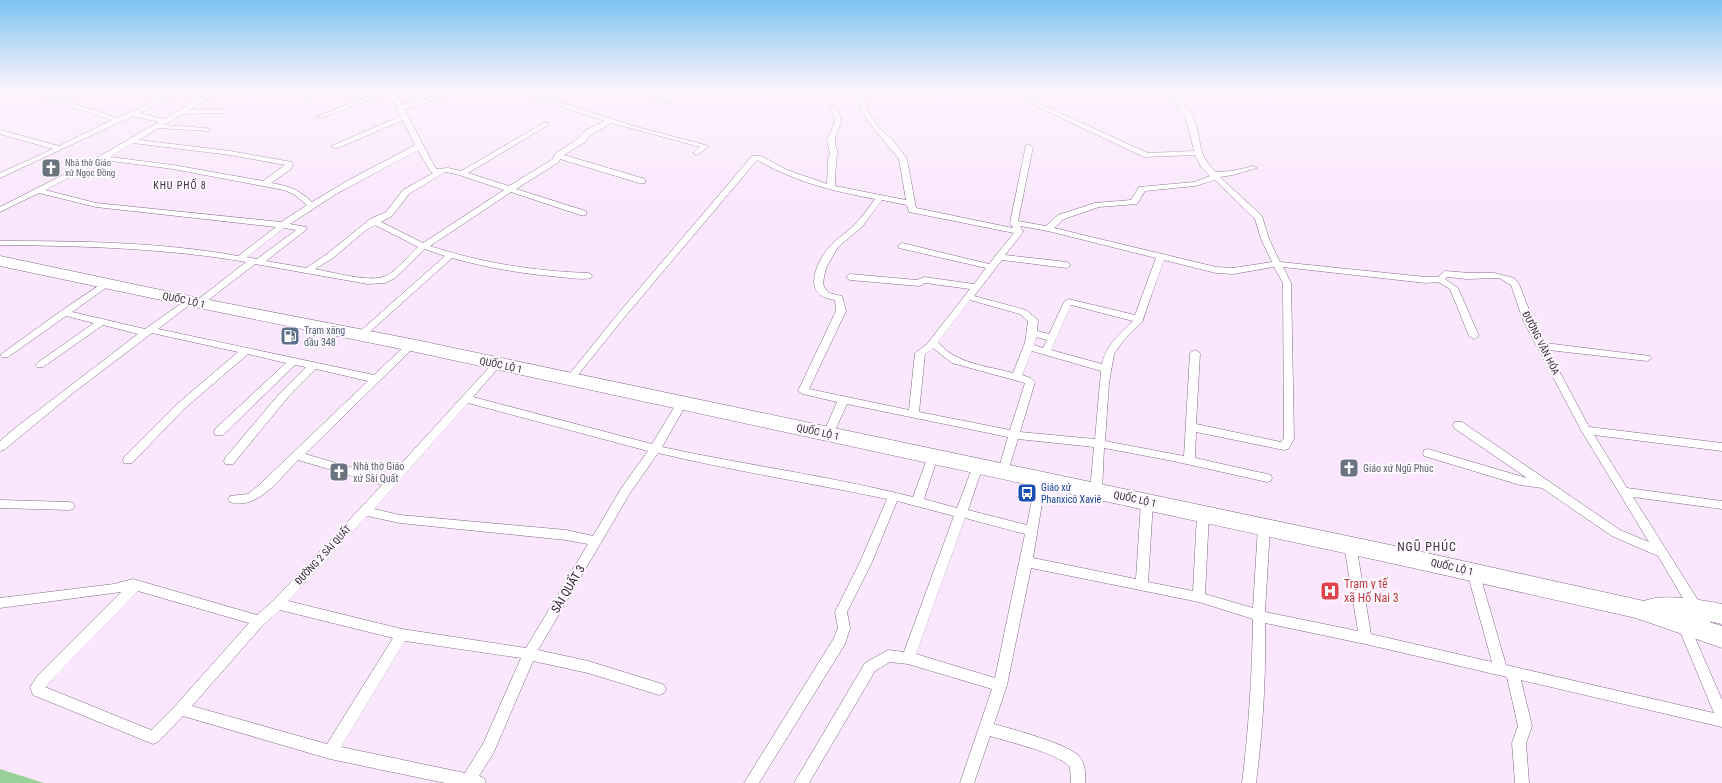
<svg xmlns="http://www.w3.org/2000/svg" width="1722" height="783" font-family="'Roboto Condensed',sans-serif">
<rect width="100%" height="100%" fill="#fae7fd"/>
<!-- green -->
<path fill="#99d198" d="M 0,769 L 44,783 L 0,783 Z"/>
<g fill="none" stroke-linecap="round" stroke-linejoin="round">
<defs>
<path id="street" d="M 17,89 L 28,89 L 118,118 L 179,89 L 188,89 L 139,113 L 164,119 L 216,89 L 224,89 L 189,110 L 225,110 L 228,112 L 227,113 L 182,114 L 164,125 L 206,128 L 210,130 L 208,131 L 158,128 L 139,140 L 230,151 L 292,162 L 293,164 L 291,169 L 271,183 C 289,186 298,189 312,202 L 347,181 L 415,145 L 403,120 L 338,148 L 335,148 L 331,146 L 401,116 L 389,93 L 321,118 L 316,117 L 387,89 L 394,89 L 402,105 L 462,89 L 474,89 L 404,109 L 436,169 L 448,168 L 461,171 L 544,123 L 548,123 L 548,125 L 468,173 L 509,186 L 553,159 L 555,154 L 579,138 L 586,130 L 605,121 L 506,89 L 517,89 L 637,127 L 709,146 L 697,155 L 693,153 L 700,147 L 612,123 L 592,134 L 585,142 L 564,155 L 645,179 L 645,183 L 639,183 L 560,159 L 559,162 L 516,189 L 586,211 L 586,215 L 580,215 L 511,192 L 430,246 C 482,263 534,271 588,273 L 591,274 L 592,276 L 591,278 C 582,280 570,278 560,277 C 524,274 488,268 452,258 L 364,337 L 361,338 L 356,335 L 358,333 L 445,256 L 425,249 L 395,278 L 385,283 L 368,284 L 255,264 L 202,305 L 199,306 L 194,303 L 196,301 L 246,262 C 165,248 82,246 0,245 L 0,241 C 80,241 160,242 238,256 L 276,227 L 96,207 L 39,193 L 0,212 L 0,207 L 100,156 L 159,122 L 133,116 L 0,178 L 0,173 L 53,149 L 0,134 L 0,130 L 59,146 L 112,120 ZM 133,143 L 230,155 L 285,165 L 263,181 L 173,165 L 110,157 ZM 418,150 L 430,171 L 433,173 L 403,190 L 386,212 L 370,219 L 327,254 L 306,268 L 266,261 L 307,229 L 306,227 L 290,224 L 336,194 ZM 104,160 L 173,169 L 284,190 L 295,195 L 307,205 L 281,222 L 96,203 L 45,190 ZM 445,172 L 456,174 L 504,190 L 423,243 L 381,222 L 392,216 L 409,194 ZM 375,225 L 418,247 C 410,254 393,275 383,277 C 367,282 332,272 315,269 L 333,258 L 366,230 ZM 284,228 L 296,230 L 257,259 L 247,257 Z
M 307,89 L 315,89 L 310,94 L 313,99 L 312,100 L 308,100 L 303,93 Z
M 639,89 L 648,89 L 672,103 L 667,104 Z
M 859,89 L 861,91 L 868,112 L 879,128 L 892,139 L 907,159 L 916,208 L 1013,228 L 1010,223 L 1026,145 L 1029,145 L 1033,147 L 1018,221 L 1046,226 L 1058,215 L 1095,203 L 1131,200 L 1139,187 L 1194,182 L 1210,176 L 1201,167 L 1195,155 L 1144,157 L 1034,105 L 1012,89 L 1020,89 L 1038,103 L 1148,153 L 1194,151 L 1186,117 L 1172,97 L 1170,89 L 1176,89 C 1179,100 1187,107 1192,116 C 1204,138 1194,152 1216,172 L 1233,171 L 1253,166 L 1257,168 L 1233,175 L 1220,177 L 1262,216 L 1269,239 L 1280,262 L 1426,277 L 1438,277 L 1445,271 L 1470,273 L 1494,273 L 1514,278 L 1519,284 L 1533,320 L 1545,343 L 1650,356 L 1652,358 L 1647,361 L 1548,350 L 1589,427 L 1722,443 L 1722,451 L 1594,435 L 1627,488 L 1722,501 L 1722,509 L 1633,497 L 1701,605 L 1716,633 L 1714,637 L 1710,639 L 1706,637 L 1658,556 L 1612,536 L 1542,488 L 1520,485 L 1424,456 L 1423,453 L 1424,450 L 1428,449 L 1527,478 L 1454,428 L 1453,425 L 1454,422 L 1462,422 L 1620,530 L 1649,542 L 1581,430 L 1523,320 L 1511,285 L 1499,278 L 1467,279 L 1447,277 L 1445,279 L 1458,288 L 1479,336 L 1474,339 L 1469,336 L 1450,289 L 1438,282 L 1426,283 L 1283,267 L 1291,283 L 1294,439 L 1288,449 L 1284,450 L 1196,432 L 1195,458 L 1267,474 L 1271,475 L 1272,478 L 1271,481 L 1267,482 L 1173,461 L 1104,448 L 1102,491 L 1100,494 L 1096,495 L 1092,494 L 1090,491 L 1094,447 L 1018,439 L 1008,471 L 1007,474 L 999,474 L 998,471 L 1008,437 L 847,404 L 832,437 L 824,437 L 823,434 L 837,402 L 803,394 L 798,391 L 836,311 L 835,300 C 830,299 824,298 820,295 C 805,283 822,253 833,243 C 840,236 849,231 856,223 C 863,216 869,207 875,199 C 832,191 796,182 757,160 L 623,319 L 573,381 L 567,381 L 565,379 L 567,377 L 617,315 L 752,156 L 761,156 L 787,170 L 827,184 L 828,159 L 830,154 L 827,140 L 834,125 L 835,119 L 830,108 L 831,107 L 835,107 C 846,125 839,122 835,139 C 834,144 838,149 837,154 C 836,165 835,175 835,186 L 906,200 L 899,159 L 875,130 L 862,112 L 855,91 ZM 1215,180 L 1255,219 L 1261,239 L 1272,262 L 1233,268 L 1216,267 L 1054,228 L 1064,219 L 1099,207 L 1137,204 L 1145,191 L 1195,186 ZM 882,200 L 907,205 L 909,212 L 1014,233 L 989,264 L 902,243 L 898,246 L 899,248 L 986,268 L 974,284 L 924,277 L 917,280 L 850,274 L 846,277 L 850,280 L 919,286 L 925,283 L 970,289 L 927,344 L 915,353 L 909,410 L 809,389 L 846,311 L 842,296 L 829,293 L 824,287 L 823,282 L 826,268 L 838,247 L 862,227 ZM 1020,226 L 1048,231 L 1156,258 L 1135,315 L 1068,299 L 1064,302 L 1049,334 L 1037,331 L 1038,320 L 1026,310 L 974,296 L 1002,260 L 1067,268 L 1071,265 L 1067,262 L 1005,255 L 1023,232 ZM 1164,260 L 1216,273 L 1233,274 L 1274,267 L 1283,283 L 1284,438 L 1281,442 L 1196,424 L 1200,353 L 1195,350 L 1190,353 L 1184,456 L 1105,441 L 1109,383 L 1114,354 L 1123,341 L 1142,322 ZM 970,300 L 1020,314 L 1028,321 L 1025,343 L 1013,373 C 988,366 955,364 938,342 ZM 1071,305 L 1133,321 C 1120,334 1106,345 1102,364 L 1051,350 ZM 1036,337 L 1047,340 L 1043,348 L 1034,345 ZM 933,348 L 952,363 L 1025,383 L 1010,430 L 919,412 L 925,354 ZM 1032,351 L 1101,371 L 1095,439 L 1020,432 L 1035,382 L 1031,378 L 1022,375 Z
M 930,89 C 936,89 940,92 945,92 C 965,91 984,89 1003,89 L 1000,91 L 943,96 L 937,94 Z
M 107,280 L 110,281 L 111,283 L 110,285 L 72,312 L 145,329 L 189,298 L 192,299 L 193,301 L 192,303 L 158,329 L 374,375 L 408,343 L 414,343 L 416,345 L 414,347 L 305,454 L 388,478 L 494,362 L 497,361 L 502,364 L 500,366 L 473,397 L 652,444 L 678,401 L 682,400 L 687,403 L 662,447 C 745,465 830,476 913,497 L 928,456 L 929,453 L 937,453 L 938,456 L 924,499 L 957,508 L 973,466 L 974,463 L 982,463 L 983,466 L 968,510 L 1027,525 L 1036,479 L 1037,476 L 1045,476 L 1046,479 L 1033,558 L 1136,579 L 1141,502 L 1143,499 L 1147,498 L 1151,499 L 1153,502 L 1148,582 L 1193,591 L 1197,514 L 1199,511 L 1203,510 L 1207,511 L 1209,514 L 1205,594 L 1253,608 L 1258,527 L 1260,524 L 1264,522 L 1268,524 L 1270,527 L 1265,612 L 1358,631 L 1344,545 L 1346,542 L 1350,540 L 1354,542 L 1356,545 L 1371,634 L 1492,662 L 1467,572 L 1469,569 L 1473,567 L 1477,569 L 1479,572 L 1506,665 L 1714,713 L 1677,624 L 1679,620 L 1683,619 L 1687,620 L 1689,624 L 1722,700 L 1722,727 L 1521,680 L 1532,726 L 1526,743 L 1529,783 L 1515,783 L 1512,743 L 1518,726 L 1507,677 L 1365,644 L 1265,623 C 1266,678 1263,728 1256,783 L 1242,783 C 1249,727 1252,676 1253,619 L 1199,602 L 1031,568 L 1007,685 L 994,724 C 1012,729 1068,744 1079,756 C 1085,763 1086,774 1085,783 L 1071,783 L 1070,767 C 1058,753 1009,742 990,736 L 974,783 L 960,783 L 992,689 L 908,664 L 890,662 L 875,671 L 809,783 L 794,783 L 865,663 L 888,650 L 904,652 L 954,516 L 897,501 L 872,562 L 847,612 L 850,628 L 845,644 L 759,783 L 744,783 L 834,638 L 838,628 L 835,612 L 860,562 L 887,499 C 811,483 734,471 658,453 L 630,493 L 538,650 L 588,661 L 659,683 L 664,685 L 666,689 L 664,693 L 659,695 L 588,673 L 533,661 L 493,754 L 479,776 L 484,778 L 486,783 L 445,783 L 330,759 L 183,716 L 158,742 L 153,744 L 33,695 L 30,687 L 39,674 L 121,592 L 0,608 L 0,598 L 114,584 L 133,579 L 257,615 L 274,600 L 382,485 L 298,460 C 281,477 258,511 230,502 L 228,499 L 230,496 L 248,494 L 258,486 L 368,381 L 316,369 L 289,396 L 233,464 L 225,464 L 224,461 L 225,458 L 281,392 L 306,367 L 295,365 L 223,435 L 215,435 L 214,432 L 215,429 L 286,363 L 248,354 L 184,409 L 132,463 L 124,463 L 123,460 L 124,457 L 176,405 L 238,352 L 152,333 L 73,393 L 4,450 L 0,451 L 0,441 L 19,425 L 138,334 L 103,325 L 43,367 L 37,367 L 35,365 L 37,363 L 94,323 L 66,316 L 8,357 L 2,357 L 0,355 L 61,311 ZM 468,403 L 648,451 L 622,487 L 593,536 L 566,530 L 400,515 L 374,509 ZM 367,516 L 400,523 L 566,540 L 588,544 L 526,648 L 402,629 L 288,601 ZM 965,518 L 1025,534 L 995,678 L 916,654 ZM 138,591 L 249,623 L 176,705 L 151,730 L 45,687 ZM 280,610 L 393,638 L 327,744 L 192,706 L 263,625 ZM 405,641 L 521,658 L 483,744 L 465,773 L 341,747 Z
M 0,500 L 69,502 L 73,503 L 75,506 L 73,509 L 69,510 L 0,508 Z"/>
<path id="highway" d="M 0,256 L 199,298 L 411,339 L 1395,546 L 1644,601 C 1664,593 1701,600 1722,604 L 1722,624 L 1699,619 L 1722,626 L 1722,648 L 1636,618 L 1395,564 L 411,351 L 199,308 L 0,266 Z"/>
</defs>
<!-- street casing -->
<use href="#street" stroke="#816c85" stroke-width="1"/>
<!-- highway casing -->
<use href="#highway" stroke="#816c85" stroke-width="1"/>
<!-- street -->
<use href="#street" fill="#fff" fill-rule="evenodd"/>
<!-- highway -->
<use href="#highway" fill="#fff" fill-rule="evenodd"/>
</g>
<!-- sky -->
<linearGradient id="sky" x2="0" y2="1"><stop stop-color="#7ec4f1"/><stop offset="0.45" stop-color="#fdf4fe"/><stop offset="1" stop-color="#fdf4fe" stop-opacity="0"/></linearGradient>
<rect width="1722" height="199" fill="url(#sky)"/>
<!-- icons -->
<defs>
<symbol id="church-square" viewBox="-11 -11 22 22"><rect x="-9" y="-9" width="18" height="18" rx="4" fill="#6b7280" stroke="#fef9ff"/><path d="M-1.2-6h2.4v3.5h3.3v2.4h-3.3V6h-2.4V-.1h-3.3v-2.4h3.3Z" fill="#fff"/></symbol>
<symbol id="fuel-square" viewBox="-11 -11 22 22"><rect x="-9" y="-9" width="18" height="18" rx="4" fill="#5c6f8a" stroke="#fef9ff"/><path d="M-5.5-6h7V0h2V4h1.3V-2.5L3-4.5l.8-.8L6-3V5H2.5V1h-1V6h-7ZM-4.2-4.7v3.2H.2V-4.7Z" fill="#fff"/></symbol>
<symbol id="bus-square" viewBox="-11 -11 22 22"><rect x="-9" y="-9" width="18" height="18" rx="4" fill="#1a4fb4" stroke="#fef9ff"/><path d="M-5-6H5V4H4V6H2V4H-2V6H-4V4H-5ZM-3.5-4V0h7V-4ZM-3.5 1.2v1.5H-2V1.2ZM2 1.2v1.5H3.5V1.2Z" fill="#fff"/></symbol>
<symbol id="hospital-square" viewBox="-11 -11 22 22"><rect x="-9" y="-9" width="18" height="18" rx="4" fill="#e0444e" stroke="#fef9ff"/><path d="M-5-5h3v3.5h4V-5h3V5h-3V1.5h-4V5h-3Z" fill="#fff"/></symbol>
</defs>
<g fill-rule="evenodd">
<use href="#church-square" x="40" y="157" width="22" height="22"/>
<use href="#fuel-square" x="279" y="325" width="22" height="22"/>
<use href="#church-square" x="1338" y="457" width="22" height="22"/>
<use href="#church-square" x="328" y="461" width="22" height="22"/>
<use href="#bus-square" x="1016" y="482" width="22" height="22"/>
<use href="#hospital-square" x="1319" y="580" width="22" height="22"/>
</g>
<g text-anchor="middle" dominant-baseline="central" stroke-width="4" stroke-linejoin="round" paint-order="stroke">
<!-- far-worship labels -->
<g font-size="9" fill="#5b616d" stroke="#fef9ff" text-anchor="start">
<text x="65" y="163">Nhà thờ Giáo<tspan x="65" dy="10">xứ Ngọc Đồng</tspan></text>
</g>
<!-- far-quarter labels -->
<g font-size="10" letter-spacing="1" fill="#402e43" stroke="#fef9ff">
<text x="180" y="185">KHU PHỐ 8</text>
</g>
<!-- street labels -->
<g font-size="10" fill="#322934" stroke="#fef9ff">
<text transform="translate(184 300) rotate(12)">QUỐC LỘ 1</text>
<text transform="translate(1541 343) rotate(63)">ĐƯỜNG VĂN HÓA</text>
<text transform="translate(501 365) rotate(12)">QUỐC LỘ 1</text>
<text transform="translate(818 432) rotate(12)">QUỐC LỘ 1</text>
<text transform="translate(1135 499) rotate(12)">QUỐC LỘ 1</text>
<text transform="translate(323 555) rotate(-47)">ĐƯỜNG 2 SÀI QUẤT</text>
<text transform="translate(1452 567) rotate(13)">QUỐC LỘ 1</text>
</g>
<!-- service labels -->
<g font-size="10" fill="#4e5e75" stroke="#fef9ff" text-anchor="start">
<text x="304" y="330">Trạm xăng<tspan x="304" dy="12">dầu 348</tspan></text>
</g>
<!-- worship labels -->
<g font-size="10" fill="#5b616d" stroke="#fef9ff" text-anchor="start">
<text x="353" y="466">Nhà thờ Giáo<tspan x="353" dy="12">xứ Sài Quất</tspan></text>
<text x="1363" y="468">Giáo xứ Ngũ Phúc</text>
</g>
<!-- transit labels -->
<g font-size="10" fill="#164399" stroke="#fef9ff" text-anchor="start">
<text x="1041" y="487">Giáo xứ<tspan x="1041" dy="12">Phanxicô Xaviê</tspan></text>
</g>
<!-- quarter labels -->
<g font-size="12" letter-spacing="1" fill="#402e43" stroke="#fef9ff">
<text x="1427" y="547">NGŨ PHÚC</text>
</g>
<!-- near-health labels -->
<g font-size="12" fill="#be3a42" stroke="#fef9ff" text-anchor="start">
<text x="1344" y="584">Trạm y tế<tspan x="1344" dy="14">xã Hố Nai 3</tspan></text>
</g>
<!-- near-street labels -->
<g font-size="12" fill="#322934" stroke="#fef9ff">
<text transform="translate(568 589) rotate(-59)">SÀI QUẤT 3</text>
</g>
</g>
</svg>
